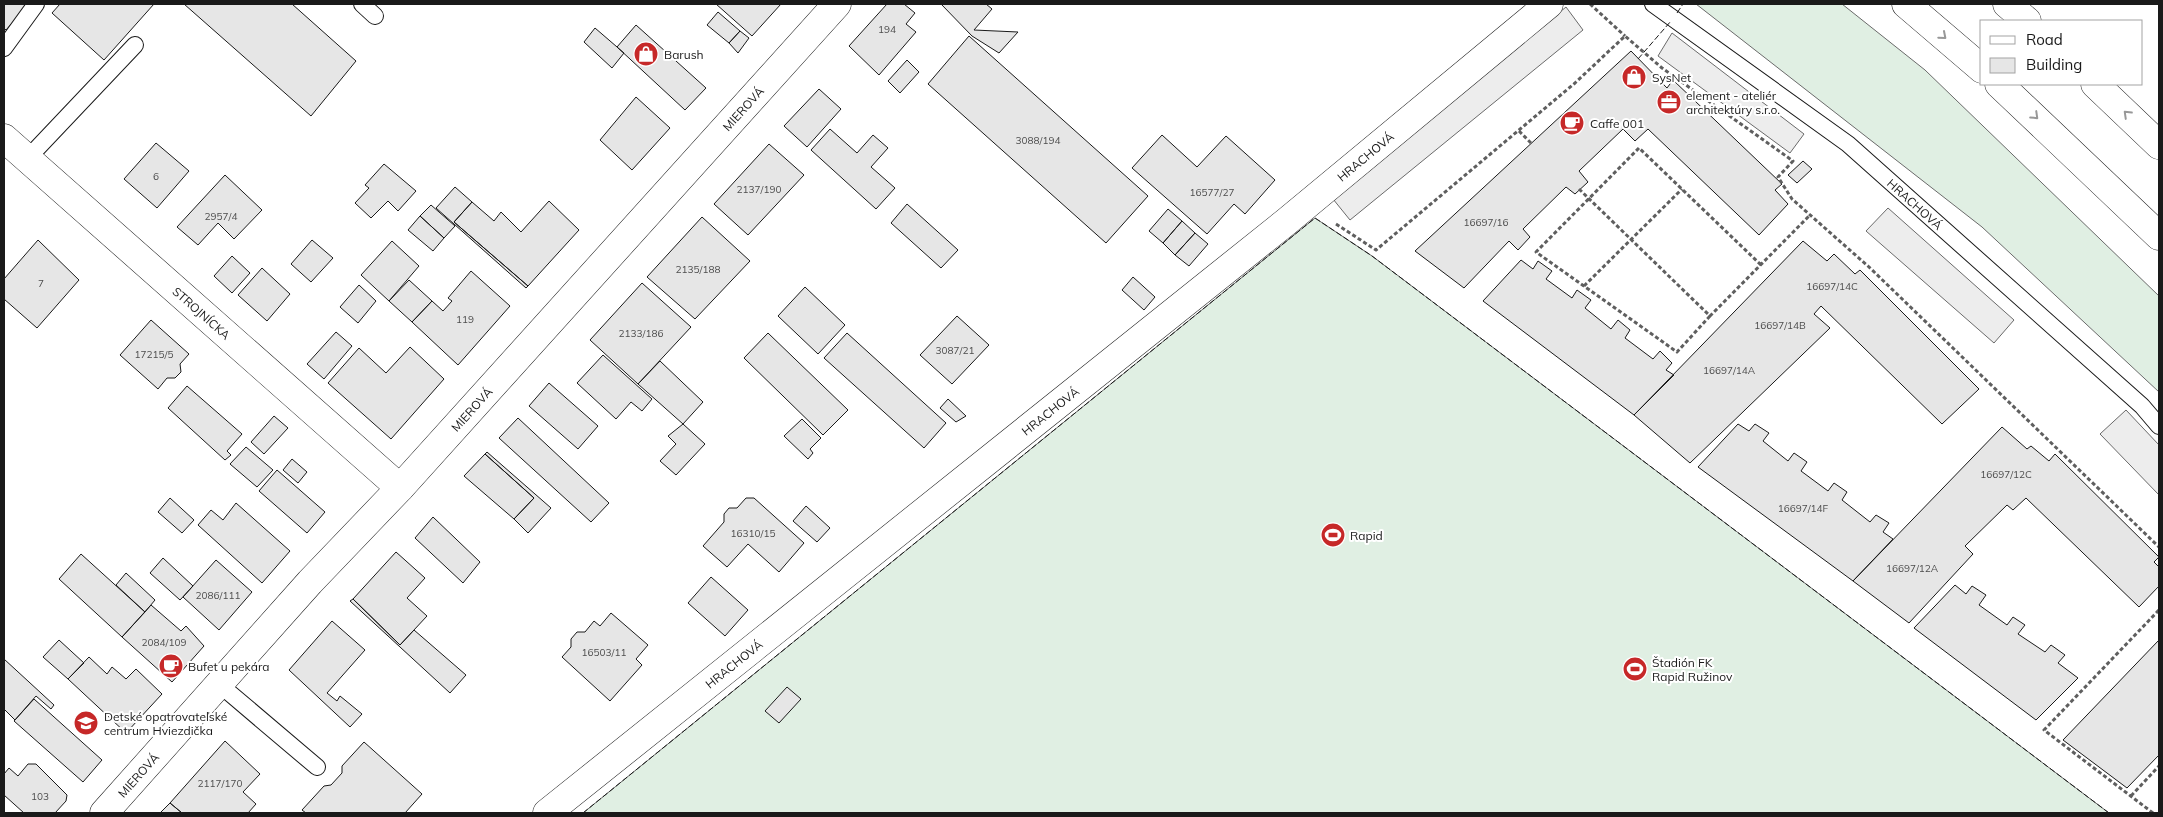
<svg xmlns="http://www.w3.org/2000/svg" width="2163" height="817" font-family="Mulish,sans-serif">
<rect width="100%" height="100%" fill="#fff"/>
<!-- grass -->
<path fill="#e0efe3" stroke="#6a6a6a" d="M 1696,4 L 1842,4 L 1925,70 L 2159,296 L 2159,392 L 1982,227 Z
M 1315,218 L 1372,256 L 2109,813 L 583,813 Z"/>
<!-- parking -->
<path fill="#ededed" stroke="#6a6a6a" d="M 1566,7 L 1583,30 L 1350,220 L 1333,199 Z
M 1672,33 L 1804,134 L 1790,153 L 1658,56 Z
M 1888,208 L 2014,320 L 1994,343 L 1866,231 Z
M 2126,410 L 2159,445 L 2159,495 L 2100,434 Z"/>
<!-- building -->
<path fill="#e6e6e6" stroke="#1a1a1a" d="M 4,4 L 29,4 L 6,30 L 4,28 Z
M 60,4 L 154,4 L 104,60 L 52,13 Z
M 184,4 L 292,4 L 356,61 L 311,116 Z
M 716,4 L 781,4 L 752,36 Z
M 887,4 L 904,4 L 915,13 L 906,24 L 916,32 L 879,75 L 849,46 Z
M 941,4 L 986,4 L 992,9 L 974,30 L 1018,32 L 999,53 L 972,36 Z
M 718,12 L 740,31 L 729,43 L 707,25 Z
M 636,25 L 706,88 L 685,110 L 617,47 Z
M 595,28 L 624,53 L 612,68 L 584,42 Z
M 740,31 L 749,38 L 738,53 L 729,43 Z
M 969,36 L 1148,196 L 1106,243 L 928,84 Z
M 1631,51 L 1667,88 L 1673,80 L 1782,184 L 1775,190 L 1788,204 L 1759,235 L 1648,129 L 1635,141 L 1623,129 L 1579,171 L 1588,182 L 1575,194 L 1566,187 L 1523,229 L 1530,237 L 1518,250 L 1509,241 L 1464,288 L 1415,251 Z
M 907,60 L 919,72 L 900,93 L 888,81 Z
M 819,89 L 841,109 L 807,147 L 784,126 Z
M 636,97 L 670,128 L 632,170 L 600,140 Z
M 830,129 L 857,153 L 873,135 L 888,148 L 871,167 L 895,188 L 876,209 L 811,150 Z
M 1162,135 L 1197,167 L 1226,136 L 1275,180 L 1245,214 L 1234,204 L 1207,234 L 1132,168 Z
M 156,143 L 189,171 L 157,208 L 124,179 Z
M 769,144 L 804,175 L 748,235 L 714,204 Z
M 1803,161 L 1812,169 L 1797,183 L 1788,175 Z
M 384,164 L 416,191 L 398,211 L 388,201 L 371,218 L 355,203 L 369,188 L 365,185 Z
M 225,175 L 262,210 L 234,239 L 218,223 L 198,245 L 177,227 Z
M 455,187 L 472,202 L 454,222 L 528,286 L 526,288 L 436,208 Z
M 549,201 L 579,230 L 528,286 L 454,222 L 472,202 L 494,221 L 501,212 L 521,232 Z
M 907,204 L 958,250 L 941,268 L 891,223 Z
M 431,205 L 455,226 L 444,238 L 420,216 Z
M 1168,209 L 1182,221 L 1163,243 L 1149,231 Z
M 420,216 L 444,238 L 433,251 L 408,230 Z
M 702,217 L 750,261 L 695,319 L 647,277 Z
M 1182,221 L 1195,233 L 1175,255 L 1163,243 Z
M 1195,233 L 1208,244 L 1189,266 L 1175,255 Z
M 38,240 L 79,280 L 37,328 L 4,299 L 4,279 Z
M 312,240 L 333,258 L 311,282 L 291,264 Z
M 392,241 L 419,266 L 389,301 L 361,275 Z
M 1803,241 L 1827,261 L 1834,254 L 1855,274 L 1860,270 L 1979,389 L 1942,424 L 1821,306 L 1814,314 L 1830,328 L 1690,463 L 1634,415 Z
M 232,256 L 250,273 L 232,293 L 214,276 Z
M 1521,260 L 1533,269 L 1538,261 L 1552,271 L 1546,279 L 1572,298 L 1577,290 L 1591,300 L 1585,308 L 1611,329 L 1618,320 L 1630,330 L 1625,338 L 1653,359 L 1660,351 L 1672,363 L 1666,370 L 1674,375 L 1634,415 L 1483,301 Z
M 262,268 L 290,294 L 267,321 L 238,295 Z
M 471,271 L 510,306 L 458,365 L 412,322 L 432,301 L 443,311 L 452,301 L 448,298 Z
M 1133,277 L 1155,297 L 1144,310 L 1122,290 Z
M 409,280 L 432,301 L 412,322 L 389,301 Z
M 642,283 L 691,327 L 638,384 L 590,340 Z
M 359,285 L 376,301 L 358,323 L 340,307 Z
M 805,287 L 845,325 L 818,354 L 778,316 Z
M 957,316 L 989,345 L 952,384 L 920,355 Z
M 151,320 L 189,354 L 180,364 L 181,372 L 175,378 L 167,378 L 158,389 L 120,355 Z
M 336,332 L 352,346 L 324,379 L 307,364 Z
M 768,333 L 848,410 L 823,435 L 744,358 Z
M 847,333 L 946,423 L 924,448 L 824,358 Z
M 410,347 L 444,379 L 391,439 L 328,383 L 359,348 L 386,373 Z
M 603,355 L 652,399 L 642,411 L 631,402 L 616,419 L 577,383 Z
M 660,361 L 703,402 L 683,424 L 638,384 Z
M 549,383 L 598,426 L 578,449 L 529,406 Z
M 187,386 L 242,434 L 227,451 L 231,455 L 225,460 L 168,408 Z
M 948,399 L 966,416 L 956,422 L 940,408 Z
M 274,416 L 288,428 L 264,454 L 251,442 Z
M 518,418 L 609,503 L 591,522 L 499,438 Z
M 802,419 L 821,438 L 810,449 L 813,453 L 808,459 L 784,436 Z
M 683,424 L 705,444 L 676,475 L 660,461 L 676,444 L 668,436 Z
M 1738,424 L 1749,431 L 1755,424 L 1769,433 L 1763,441 L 1788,461 L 1794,453 L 1807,462 L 1801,471 L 1828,491 L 1834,483 L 1847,492 L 1842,500 L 1870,522 L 1876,515 L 1889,523 L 1883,532 L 1893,539 L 1853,581 L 1698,467 Z
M 2002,427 L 2027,449 L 2031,446 L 2049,461 L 2055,454 L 2159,557 L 2154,562 L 2159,567 L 2159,586 L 2139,607 L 2026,498 L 2013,510 L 2007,505 L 1965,546 L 1973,554 L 1909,623 L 1853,581 Z
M 246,447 L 273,470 L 257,487 L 230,464 Z
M 487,452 L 551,508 L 528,533 L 514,519 L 534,498 L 485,454 Z
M 485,454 L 534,498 L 514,519 L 464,476 Z
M 292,459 L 307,472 L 298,483 L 283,470 Z
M 277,470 L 325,512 L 307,533 L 259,491 Z
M 170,498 L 194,520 L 182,533 L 158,512 Z
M 746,498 L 754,498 L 804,543 L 779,572 L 748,544 L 727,567 L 703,546 L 724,522 L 724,514 L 729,508 L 737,508 Z
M 236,503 L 290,551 L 262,583 L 198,525 L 211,510 L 223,520 Z
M 806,506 L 830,528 L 817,542 L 793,521 Z
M 433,517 L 480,562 L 463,583 L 415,538 Z
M 396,552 L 425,578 L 407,598 L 427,616 L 400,645 L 353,599 Z
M 81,554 L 145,612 L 122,637 L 59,579 Z
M 163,558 L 193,586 L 180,600 L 150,573 Z
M 216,560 L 252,592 L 219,630 L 183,597 Z
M 126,573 L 155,600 L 145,612 L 116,585 Z
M 711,577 L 748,610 L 725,636 L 688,603 Z
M 1955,585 L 1966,594 L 1972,586 L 1986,595 L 1979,605 L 2007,625 L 2013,617 L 2025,625 L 2018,634 L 2045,652 L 2051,645 L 2065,655 L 2058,663 L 2078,678 L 2036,720 L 1914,628 Z
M 353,599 L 400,645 L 414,630 L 466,675 L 450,693 L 350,601 Z
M 151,605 L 181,631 L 186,626 L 204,646 L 172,682 L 122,637 Z
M 611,613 L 648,645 L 636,659 L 642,665 L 610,701 L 562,657 L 571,647 L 571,639 L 577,632 L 585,632 L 594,621 L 600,626 Z
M 332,621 L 365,650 L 327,693 L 337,701 L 340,696 L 362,714 L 350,727 L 289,670 Z
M 59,640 L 84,663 L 68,679 L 43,657 Z
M 2159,640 L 2159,755 L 2127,788 L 2063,740 Z
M 89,657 L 107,674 L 112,667 L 126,679 L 136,669 L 162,694 L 126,733 L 68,679 Z
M 4,659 L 54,705 L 51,709 L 36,696 L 15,720 L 4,709 Z
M 787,687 L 801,699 L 779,723 L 765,711 Z
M 34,699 L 102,760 L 83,782 L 14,721 Z
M 225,741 L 260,774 L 243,792 L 256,804 L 248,813 L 182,813 L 170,803 Z
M 364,742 L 422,794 L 405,813 L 306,813 L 302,810 L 324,786 L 331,785 L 342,773 L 342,766 Z
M 28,764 L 36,764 L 67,795 L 66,801 L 55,813 L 24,813 L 4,795 L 4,774 L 9,768 L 18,776 Z
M 170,803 L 182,813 L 160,813 Z"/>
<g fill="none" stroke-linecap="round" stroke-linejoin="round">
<defs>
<g id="lane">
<path d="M 362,4 L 375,16"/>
<path id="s1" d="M 1653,4 L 1848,144 L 2142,406 L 2159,426"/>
<path d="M 4,48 L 36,4"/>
<path d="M 27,159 L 135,45"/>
<path d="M 219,684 L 317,767"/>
</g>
<g id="street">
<path id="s2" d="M 4,138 L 400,488"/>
<path id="s3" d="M 547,813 L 1286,222 L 1549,4"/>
</g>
<g id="secondary">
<path id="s4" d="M 104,813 L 310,582 L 400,488 L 837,4"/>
</g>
<path id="highway" d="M 1906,4 L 1982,69
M 2007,4 L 2027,21
M 1999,84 L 2159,236
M 2095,84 L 2159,145"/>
</defs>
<!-- lane casing -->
<use href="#lane" stroke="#1a1a1a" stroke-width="18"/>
<!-- street casing -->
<use href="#street" stroke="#1a1a1a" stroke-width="29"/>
<!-- secondary casing -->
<use href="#secondary" stroke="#1a1a1a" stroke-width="29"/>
<!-- highway casing -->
<use href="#highway" stroke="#1a1a1a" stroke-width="29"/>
<!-- path -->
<path stroke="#5f5f5f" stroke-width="3" stroke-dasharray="4 2.5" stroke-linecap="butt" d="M 1590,4 L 1625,36
M 1519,131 L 1531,143
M 1579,189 L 1710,316 L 1810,215
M 1336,224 L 1376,250 L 1575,83 L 1625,36 L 1662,68 L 1793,161 L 1778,177 L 1792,199 L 1869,267 L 2159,547
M 1584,286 L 1682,189
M 1710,316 L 1677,352 L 1536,252 L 1639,148 L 1761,265
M 2131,796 L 2159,766
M 2153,813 L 2044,730 L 2159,610"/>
<!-- lane -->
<use href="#lane" stroke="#fff" stroke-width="16"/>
<!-- street -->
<use href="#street" stroke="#fff" stroke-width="28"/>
<!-- secondary -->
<use href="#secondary" stroke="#fff" stroke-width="28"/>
<!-- highway -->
<use href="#highway" stroke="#fff" stroke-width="28"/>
<!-- fence -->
<path stroke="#1a1a1a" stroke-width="1" stroke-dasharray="6 2.5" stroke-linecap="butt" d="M 1677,13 L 1683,4
M 1638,59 L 1671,21
M 583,813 L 1315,218 L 1372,256 L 2109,813"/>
</g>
<!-- one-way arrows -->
<defs><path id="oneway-chevron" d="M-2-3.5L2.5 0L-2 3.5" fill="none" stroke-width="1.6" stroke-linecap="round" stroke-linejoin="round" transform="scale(1.25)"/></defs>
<g stroke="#989898">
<use href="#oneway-chevron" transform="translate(1943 36) rotate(41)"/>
<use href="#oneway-chevron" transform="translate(2127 114) rotate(-136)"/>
<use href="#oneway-chevron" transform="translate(2035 116) rotate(44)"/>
</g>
<!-- icons -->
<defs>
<symbol id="shop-disc" viewBox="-11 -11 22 22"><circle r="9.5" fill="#c62828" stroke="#fff"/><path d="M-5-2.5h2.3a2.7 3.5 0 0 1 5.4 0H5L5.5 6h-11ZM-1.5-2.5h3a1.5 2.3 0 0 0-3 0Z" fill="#fff"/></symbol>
<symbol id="office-disc" viewBox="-11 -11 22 22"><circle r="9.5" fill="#c62828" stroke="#fff"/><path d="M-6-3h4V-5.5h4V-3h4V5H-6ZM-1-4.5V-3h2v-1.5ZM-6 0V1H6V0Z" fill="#fff"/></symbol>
<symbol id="cafe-disc" viewBox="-11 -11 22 22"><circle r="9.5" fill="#c62828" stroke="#fff"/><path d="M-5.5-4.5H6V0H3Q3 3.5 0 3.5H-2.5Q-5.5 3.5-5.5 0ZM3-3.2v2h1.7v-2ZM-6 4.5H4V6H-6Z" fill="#fff"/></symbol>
<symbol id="stadium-disc" viewBox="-11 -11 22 22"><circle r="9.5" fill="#c62828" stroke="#fff"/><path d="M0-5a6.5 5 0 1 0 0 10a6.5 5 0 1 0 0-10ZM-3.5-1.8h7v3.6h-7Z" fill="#fff"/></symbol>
<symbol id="school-disc" viewBox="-11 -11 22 22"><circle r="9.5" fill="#c62828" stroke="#fff"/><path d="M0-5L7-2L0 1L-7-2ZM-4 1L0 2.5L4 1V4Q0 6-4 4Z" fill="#fff"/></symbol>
</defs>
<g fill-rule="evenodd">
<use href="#shop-disc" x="632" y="40" width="28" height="28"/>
<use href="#shop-disc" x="1620" y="63" width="28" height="28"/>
<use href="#office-disc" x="1655" y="88" width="28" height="28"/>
<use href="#cafe-disc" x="1558" y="109" width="28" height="28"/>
<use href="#stadium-disc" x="1319" y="521" width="28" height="28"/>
<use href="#cafe-disc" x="157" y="652" width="28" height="28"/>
<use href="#stadium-disc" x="1621" y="655" width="28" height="28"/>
<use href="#school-disc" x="72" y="709" width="28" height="28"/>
</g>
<g text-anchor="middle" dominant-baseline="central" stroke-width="4" stroke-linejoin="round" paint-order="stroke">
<!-- number labels -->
<g font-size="10" fill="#4d4d4d">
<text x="887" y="29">194</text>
<text x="1038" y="140">3088/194</text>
<text x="156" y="176">6</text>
<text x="759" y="189">2137/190</text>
<text x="1212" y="192">16577/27</text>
<text x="221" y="216">2957/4</text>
<text x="1486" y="222">16697/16</text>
<text x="698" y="269">2135/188</text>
<text x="41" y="283">7</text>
<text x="1832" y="286">16697/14C</text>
<text x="465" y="319">119</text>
<text x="1780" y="325">16697/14B</text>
<text x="641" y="333">2133/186</text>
<text x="955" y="350">3087/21</text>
<text x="154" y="354">17215/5</text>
<text x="1729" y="370">16697/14A</text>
<text x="2006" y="474">16697/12C</text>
<text x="1803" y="508">16697/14F</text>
<text x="753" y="533">16310/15</text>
<text x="1912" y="568">16697/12A</text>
<text x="218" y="595">2086/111</text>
<text x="164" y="642">2084/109</text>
<text x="604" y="652">16503/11</text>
<text x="220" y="783">2117/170</text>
<text x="40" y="796">103</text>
</g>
<!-- poi labels -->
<g font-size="12" fill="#1a1a1a" stroke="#fff" text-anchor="start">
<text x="664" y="54">Barush</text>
<text x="1652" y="77">SysNet</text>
<text x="1686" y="95">element - ateliér<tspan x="1686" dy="14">architektúry s.r.o.</tspan></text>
<text x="1590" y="123">Caffe 001</text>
<text x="1350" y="535">Rapid</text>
<text x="1652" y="662">Štadión FK<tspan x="1652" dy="14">Rapid Ružinov</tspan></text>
<text x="188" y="666">Bufet u pekára</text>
<text x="104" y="716">Detské opatrovateľské<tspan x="104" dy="14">centrum Hviezdička</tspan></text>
</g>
<!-- street labels -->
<g font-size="12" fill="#1a1a1a" stroke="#fff">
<text stroke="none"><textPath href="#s4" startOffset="951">MIEROVÁ</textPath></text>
<text stroke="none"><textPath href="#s3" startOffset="1049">HRACHOVÁ</textPath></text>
<text stroke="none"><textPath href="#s1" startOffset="330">HRACHOVÁ</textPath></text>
<text stroke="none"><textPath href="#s2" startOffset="264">STROJNÍCKA</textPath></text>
<text stroke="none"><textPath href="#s4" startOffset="546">MIEROVÁ</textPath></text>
<text stroke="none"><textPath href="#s3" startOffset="644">HRACHOVÁ</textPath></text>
<text stroke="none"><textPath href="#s3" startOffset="239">HRACHOVÁ</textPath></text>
<text stroke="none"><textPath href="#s4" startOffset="51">MIEROVÁ</textPath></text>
</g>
</g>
<!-- border -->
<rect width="2163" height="817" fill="none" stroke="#1a1a1a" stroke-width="10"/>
<!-- legend -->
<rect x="1980" y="20" width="162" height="65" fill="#ffffff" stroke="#a3a3a3"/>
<rect x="1990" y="36" width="25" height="8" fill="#ffffff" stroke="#a3a3a3"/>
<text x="2026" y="45" font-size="15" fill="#1a1a1a">Road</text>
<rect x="1990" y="58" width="25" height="15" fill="#e6e6e6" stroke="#a3a3a3"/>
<text x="2026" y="70" font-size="15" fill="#1a1a1a">Building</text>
</svg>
